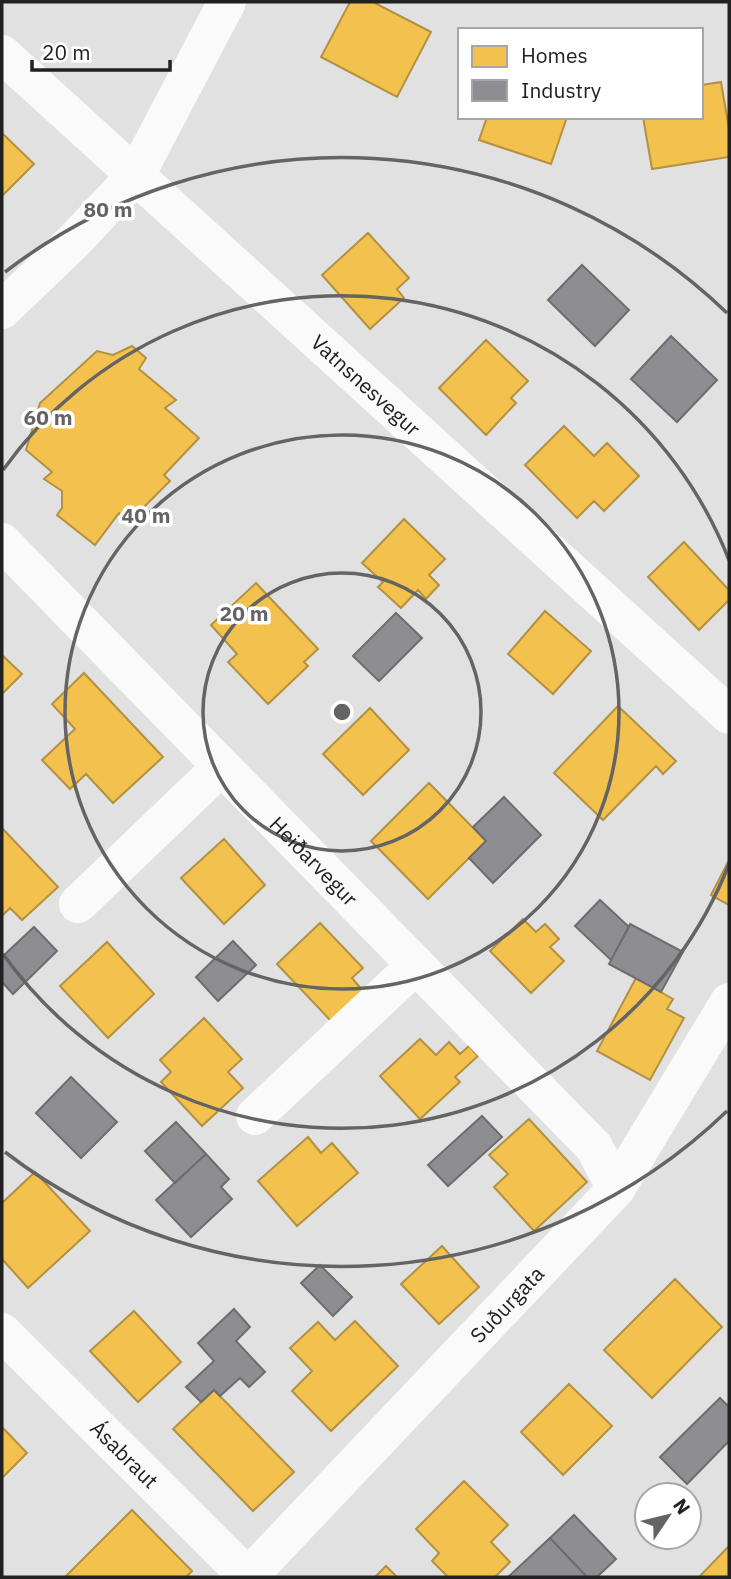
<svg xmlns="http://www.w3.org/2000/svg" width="731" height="1579" font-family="'IBM Plex Sans',sans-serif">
<rect width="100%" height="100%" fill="#e1e1e2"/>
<!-- homes -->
<path fill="#f2c14e" stroke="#b39141" stroke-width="2" d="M 350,2 L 373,2 L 431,32 L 397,97 L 321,57 Z
M 721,82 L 729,129 L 729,157 L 652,169 L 643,117 L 701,117 L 701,85 Z
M 487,117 L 567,117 L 551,164 L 479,140 Z
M 2,133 L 34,164 L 2,196 Z
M 368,233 L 409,278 L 397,289 L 404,298 L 370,329 L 322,275 Z
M 486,340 L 528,381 L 511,398 L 516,403 L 486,435 L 439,388 Z
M 132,346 L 146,358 L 139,369 L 176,400 L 165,408 L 199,438 L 164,475 L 170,481 L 128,523 L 119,513 L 95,545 L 57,515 L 62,508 L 62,491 L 44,479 L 52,472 L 26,450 L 40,403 L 97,351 L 113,355 Z
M 564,426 L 594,456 L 607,443 L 639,476 L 604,511 L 594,501 L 577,518 L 525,465 Z
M 404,519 L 445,559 L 429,575 L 439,585 L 426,599 L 418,590 L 401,608 L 378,587 L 383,582 L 362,563 Z
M 684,542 L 729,590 L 729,600 L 699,630 L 648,577 Z
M 256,583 L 318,649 L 304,662 L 308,666 L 268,704 L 228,662 L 237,654 L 211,625 Z
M 545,611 L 591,651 L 553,694 L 508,654 Z
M 2,655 L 22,674 L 2,694 Z
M 84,673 L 163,757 L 113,803 L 86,774 L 70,789 L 42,760 L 75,729 L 52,704 Z
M 618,706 L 676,761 L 663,774 L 656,766 L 603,820 L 554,773 Z
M 370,708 L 409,750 L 363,795 L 323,754 Z
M 429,783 L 486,841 L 428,899 L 371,841 Z
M 2,828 L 58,887 L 22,920 L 10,908 L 2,916 Z
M 224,839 L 265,885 L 224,924 L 181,878 Z
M 729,860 L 729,905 L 711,895 Z
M 523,919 L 536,932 L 545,924 L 559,939 L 550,947 L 564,961 L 531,993 L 490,951 Z
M 320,923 L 363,968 L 352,978 L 363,991 L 331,1021 L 277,964 Z
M 107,942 L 154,994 L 108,1038 L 60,986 Z
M 636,978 L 673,999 L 667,1009 L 684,1018 L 650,1080 L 597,1051 Z
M 204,1018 L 242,1059 L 228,1072 L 243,1088 L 202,1126 L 161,1082 L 171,1072 L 160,1060 Z
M 420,1039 L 436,1055 L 449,1042 L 460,1054 L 469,1046 L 478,1056 L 455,1077 L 460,1082 L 420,1119 L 380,1076 Z
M 529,1119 L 587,1182 L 534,1231 L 494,1187 L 508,1174 L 489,1155 Z
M 308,1137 L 321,1153 L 332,1143 L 358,1173 L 297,1226 L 258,1181 Z
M 35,1172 L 90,1231 L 28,1288 L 2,1259 L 2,1203 Z
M 442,1246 L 479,1287 L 439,1324 L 401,1284 Z
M 675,1279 L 722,1327 L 652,1398 L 604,1350 Z
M 134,1311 L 181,1362 L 138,1402 L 90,1351 Z
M 355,1321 L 398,1366 L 331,1431 L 292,1391 L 312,1371 L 290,1348 L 318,1322 L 335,1340 Z
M 569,1384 L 612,1426 L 563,1475 L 521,1432 Z
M 214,1390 L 294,1472 L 253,1511 L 173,1429 Z
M 2,1427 L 27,1453 L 2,1478 Z
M 464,1481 L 508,1525 L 491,1542 L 510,1562 L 495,1577 L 448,1577 L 432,1561 L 439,1553 L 416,1529 Z
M 132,1510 L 192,1571 L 186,1577 L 65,1577 Z
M 729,1546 L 729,1577 L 699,1577 Z
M 386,1566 L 397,1577 L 375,1577 Z"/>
<!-- industry -->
<path fill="#8d8d92" stroke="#6d6d70" stroke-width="2" d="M 582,265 L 629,310 L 595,346 L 548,300 Z
M 671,336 L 717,380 L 677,422 L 631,379 Z
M 396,613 L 422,638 L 379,681 L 353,656 Z
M 504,797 L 541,835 L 493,883 L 469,858 L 486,841 L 473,827 Z
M 600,900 L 629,927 L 611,960 L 575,926 Z
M 630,924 L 683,952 L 661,992 L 609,964 Z
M 34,927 L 57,951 L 13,994 L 2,982 L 2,957 Z
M 233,941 L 256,965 L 218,1001 L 196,977 Z
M 71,1077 L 117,1122 L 81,1158 L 36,1113 Z
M 482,1116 L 502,1137 L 448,1186 L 428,1165 Z
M 176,1122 L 206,1154 L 175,1183 L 145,1151 Z
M 206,1154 L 229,1179 L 221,1187 L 232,1199 L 191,1237 L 156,1200 Z
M 320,1265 L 352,1297 L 333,1316 L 301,1283 Z
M 234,1309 L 250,1327 L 236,1341 L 265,1372 L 249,1387 L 240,1378 L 220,1396 L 214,1390 L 201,1402 L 186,1387 L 214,1361 L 198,1343 Z
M 720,1398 L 729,1407 L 729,1441 L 687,1484 L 660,1457 Z
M 574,1515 L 616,1559 L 597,1577 L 587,1577 L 550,1538 Z
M 550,1538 L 587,1577 L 508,1577 Z"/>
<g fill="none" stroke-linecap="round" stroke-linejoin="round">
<!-- street -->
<g stroke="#fafafb" stroke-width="38">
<path id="s1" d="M 2,54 L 729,715"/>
<path d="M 2,310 L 74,241 L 136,175 L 227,2"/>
<path id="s2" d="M 2,542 L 594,1147 L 616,1189"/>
<path d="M 78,904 L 221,767"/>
<path d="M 255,1116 L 416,965"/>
<path id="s3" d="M 2,1332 L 248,1577"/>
<path id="s4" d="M 248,1577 L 616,1189 L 729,1002"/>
</g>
</g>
<!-- distance rings -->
<g fill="none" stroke="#646465" stroke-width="3.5">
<circle cx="342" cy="712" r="139"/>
<circle cx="342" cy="712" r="277"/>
<path d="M729 864A416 416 0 0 1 3 954M3 470A416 416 0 0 1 729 560"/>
<path d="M727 1111A554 554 0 0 1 5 1152M5 272A554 554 0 0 1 727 313"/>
</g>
<g text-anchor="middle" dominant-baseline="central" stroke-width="7" stroke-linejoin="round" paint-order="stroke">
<!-- street labels -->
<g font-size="21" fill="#212122" stroke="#fff">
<text stroke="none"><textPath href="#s1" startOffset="492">Vatnsnesvegur</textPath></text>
<text stroke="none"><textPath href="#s2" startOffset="446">Heiðarvegur</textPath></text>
<text stroke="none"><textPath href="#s4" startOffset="376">Suðurgata</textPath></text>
<text stroke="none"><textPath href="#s3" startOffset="173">Ásabraut</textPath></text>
</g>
</g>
<circle cx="342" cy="712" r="10" fill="#646465" stroke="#fff" stroke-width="3.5"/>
<g font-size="21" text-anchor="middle" font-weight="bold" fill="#646465" stroke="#fff" stroke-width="7" stroke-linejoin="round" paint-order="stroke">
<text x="108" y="217">80 m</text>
<text x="48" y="425">60 m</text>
<text x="146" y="523">40 m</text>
<text x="244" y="621">20 m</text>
</g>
<!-- border -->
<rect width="731" height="1579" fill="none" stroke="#212122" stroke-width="7"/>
<!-- legend -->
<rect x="458" y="28" width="245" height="91" fill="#ffffff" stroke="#a6a6a7" stroke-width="2"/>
<rect x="472" y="46" width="35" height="21" fill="#f2c14e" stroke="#a6a6a7" stroke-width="2"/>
<text x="521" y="63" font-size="21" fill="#212122">Homes</text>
<rect x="472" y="80" width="35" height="21" fill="#8d8d92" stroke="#a6a6a7" stroke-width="2"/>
<text x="521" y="98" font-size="21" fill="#212122">Industry</text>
<!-- north arrow -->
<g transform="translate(668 1516) rotate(55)"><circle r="33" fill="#ffffff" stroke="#a6a6a7" stroke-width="2"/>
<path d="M0-5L12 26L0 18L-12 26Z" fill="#646465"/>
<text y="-10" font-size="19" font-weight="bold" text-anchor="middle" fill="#212122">N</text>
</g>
<!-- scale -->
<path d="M32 60v10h138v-10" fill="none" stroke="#212122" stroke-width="3.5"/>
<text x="42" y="60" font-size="21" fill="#212122" stroke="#ffffff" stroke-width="5" paint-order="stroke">20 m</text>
</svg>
